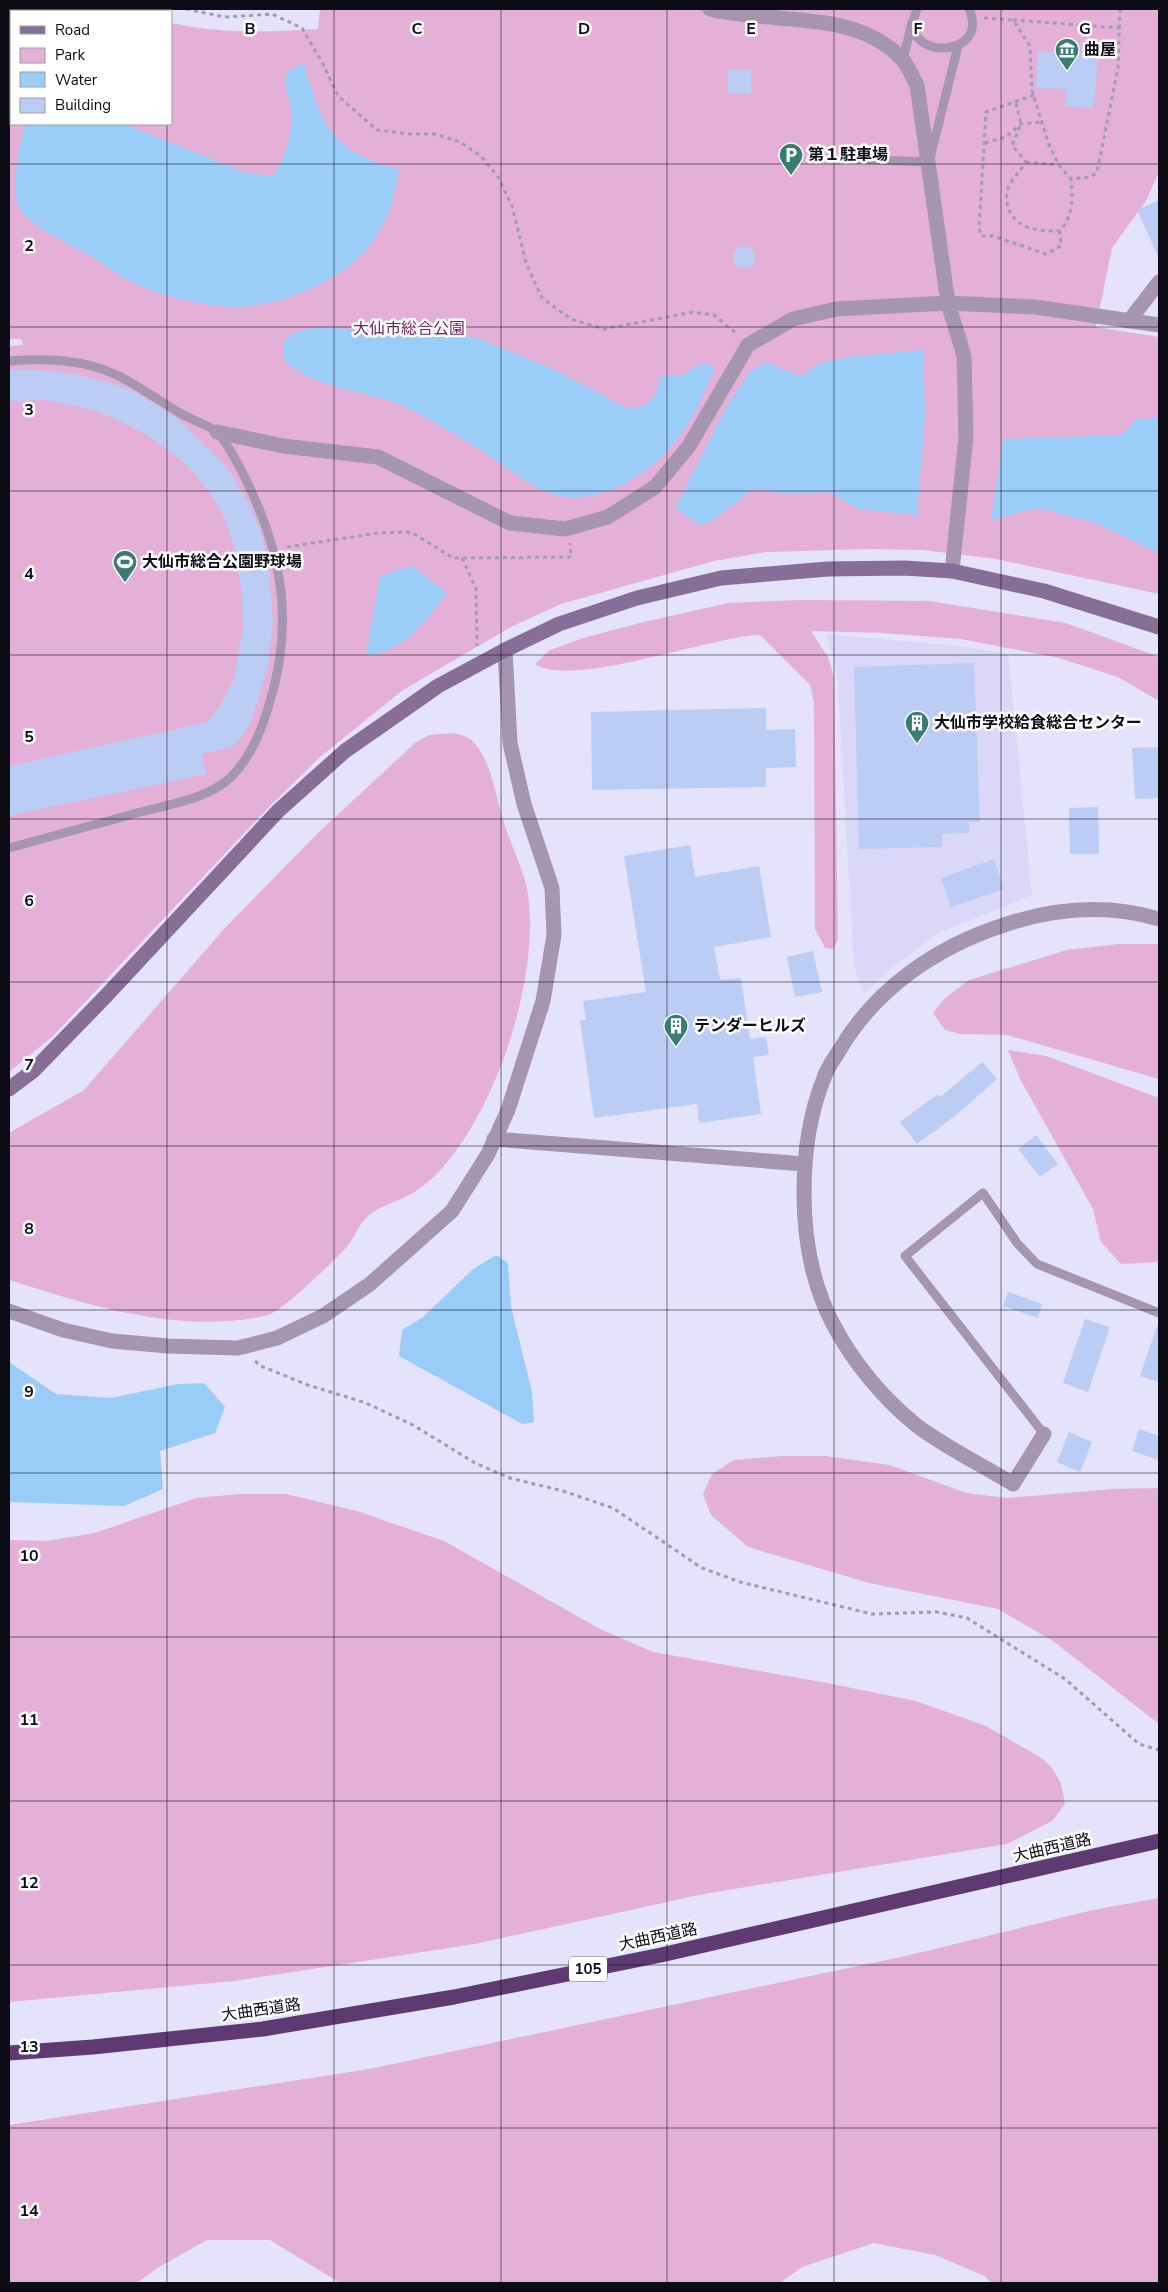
<svg xmlns="http://www.w3.org/2000/svg" width="1168" height="2292" font-family="'Nunito Sans','Noto Sans JP',sans-serif">
<rect width="100%" height="100%" fill="#e5e2fc"/>
<!-- built -->
<path fill="#dbd7f8" d="M 826,634 L 968,647 L 1008,654 L 1032,895 L 939,933 L 895,965 L 864,994 L 854,967 L 838,683 L 836,666 Z"/>
<!-- green -->
<path fill="#e4b0d8" d="M 41,9 L 110,9 L 119,11 L 40,11 Z
M 320,9 L 1159,9 L 1159,172 L 1146,201 L 1112,248 L 1096,327 L 1159,337 L 1159,594 L 996,559 L 923,550 L 868,549 L 767,552 L 714,561 L 561,604 L 511,627 L 403,690 L 320,757 L 270,806 L 53,1036 L 9,1072 L 9,346 L 23,345 L 21,339 L 9,339 L 9,128 L 11,115 L 11,124 L 171,124 L 171,23 C 224,34 265,32 318,29 Z
M 802,600 L 929,601 L 1066,623 L 1159,657 L 1159,701 L 1118,677 L 1059,658 L 961,639 L 881,633 L 811,631 L 828,657 L 834,678 L 838,940 L 833,949 L 825,948 L 815,929 L 814,702 L 810,685 L 760,635 C 710,636 573,689 535,664 L 550,650 L 583,638 L 640,623 L 728,603 Z
M 452,733 C 457,734 465,735 470,739 C 490,755 496,796 503,820 C 510,844 524,869 528,894 C 540,977 497,1107 442,1168 C 432,1180 417,1192 403,1198 C 389,1204 376,1208 365,1219 C 358,1227 355,1236 349,1244 C 339,1257 281,1312 268,1315 C 180,1335 92,1306 9,1280 L 9,1133 L 84,1090 L 224,929 L 317,834 L 415,743 L 429,735 Z
M 1119,944 L 1159,944 L 1159,1079 L 1007,1035 L 960,1034 L 945,1030 L 933,1013 L 944,999 L 969,980 L 1067,950 Z
M 1008,1050 L 1046,1056 L 1159,1098 L 1159,1262 L 1121,1264 L 1101,1242 L 1093,1209 L 1020,1079 Z
M 782,1456 L 825,1456 L 890,1465 L 966,1493 L 1007,1498 L 1114,1489 L 1159,1488 L 1159,1724 L 1053,1641 L 998,1609 L 869,1583 L 748,1547 L 711,1515 L 703,1494 L 712,1474 L 734,1460 Z
M 241,1494 L 286,1494 L 357,1511 L 444,1541 L 600,1629 L 653,1652 L 827,1683 L 916,1701 L 986,1726 L 1043,1759 L 1052,1768 L 1061,1783 L 1065,1804 L 1052,1821 L 1007,1844 L 704,1894 L 475,1944 L 234,1981 L 9,2002 L 9,1540 L 47,1541 L 95,1533 L 196,1498 Z
M 1159,1898 L 1159,2283 L 991,2283 L 985,2276 L 935,2255 L 874,2243 L 802,2267 L 780,2283 L 340,2283 L 270,2240 L 207,2240 L 159,2267 L 137,2283 L 9,2283 L 9,2125 L 369,2069 L 910,1955 L 1093,1910 Z"/>
<!-- water -->
<path fill="#9accf8" d="M 304,63 C 321,126 332,152 399,169 C 395,197 388,222 370,245 C 344,281 276,308 232,307 C 205,306 170,297 144,288 C 124,280 104,264 85,253 C 68,243 34,228 22,212 C 8,195 20,144 25,124 L 124,124 L 244,172 L 268,176 L 275,174 C 286,154 293,133 291,110 C 291,100 283,86 286,76 C 288,68 298,66 304,63 Z
M 327,327 L 369,332 L 430,331 L 477,338 L 553,369 L 625,407 C 650,409 656,398 661,375 L 681,375 L 699,365 L 708,363 L 714,369 C 705,388 698,410 686,427 C 677,439 666,455 654,464 C 624,489 580,508 542,490 C 522,481 506,467 488,455 C 462,438 432,420 403,406 C 365,390 314,389 284,360 L 284,341 C 296,329 311,328 327,327 Z
M 923,350 L 925,416 L 917,515 L 858,509 L 829,492 L 788,494 L 753,489 L 713,520 L 700,525 L 675,508 L 729,402 L 750,372 L 765,362 L 800,376 L 820,363 L 854,356 Z
M 1159,418 L 1159,551 L 1154,551 L 1099,524 L 1038,508 L 991,520 L 1003,439 L 1121,435 L 1136,419 Z
M 412,566 L 447,593 C 424,624 406,649 366,656 L 380,576 Z
M 496,1255 L 508,1263 L 511,1307 L 532,1392 L 534,1422 L 522,1424 L 399,1356 L 402,1330 L 423,1317 L 472,1270 Z
M 9,1362 L 56,1394 L 111,1398 L 178,1384 L 204,1383 L 225,1407 L 215,1433 L 160,1451 L 163,1489 L 124,1506 L 9,1502 Z"/>
<!-- building -->
<path fill="#bbccf5" d="M 1038,51 L 1098,55 L 1094,108 L 1065,106 L 1066,89 L 1036,88 Z
M 728,70 L 751,70 L 751,93 L 728,93 Z
M 1159,200 L 1159,259 L 1137,210 Z
M733 257a11 11 0 1 1 22 0a11 11 0 1 1-22 0Z
M 28,369 L 75,374 L 121,386 L 135,392 L 179,420 L 227,467 L 251,507 L 262,535 L 269,568 L 273,622 L 268,667 L 253,716 L 246,731 L 232,747 L 201,754 L 207,774 L 9,816 L 9,766 L 207,722 L 218,709 L 234,679 L 243,627 L 242,593 L 233,543 L 223,515 L 209,491 L 187,466 L 171,452 L 148,436 L 122,422 L 96,411 L 67,404 L 45,400 L 9,401 L 9,370 Z
M 974,663 L 980,822 L 969,822 L 969,833 L 942,834 L 942,847 L 859,849 L 854,667 Z
M 766,708 L 766,730 L 795,729 L 796,767 L 766,768 L 766,787 L 592,790 L 591,712 Z
M 1158,747 L 1159,798 L 1135,799 L 1132,748 Z
M 1098,807 L 1099,854 L 1070,854 L 1069,808 Z
M 690,845 L 695,877 L 759,866 L 771,937 L 714,947 L 720,980 L 741,978 L 750,1039 L 766,1037 L 769,1055 L 753,1057 L 761,1114 L 699,1123 L 697,1104 L 594,1118 L 580,1020 L 586,1020 L 583,1001 L 646,992 L 624,856 Z
M 994,859 L 1004,889 L 951,907 L 941,878 Z
M 813,951 L 822,992 L 795,997 L 787,957 Z
M 982,1062 L 997,1079 L 955,1116 L 917,1144 L 900,1122 L 938,1094 L 940,1097 Z
M 1036,1135 L 1058,1164 L 1040,1177 L 1018,1149 Z
M 1008,1292 L 1042,1304 L 1038,1318 L 1003,1306 Z
M 1085,1319 L 1110,1327 L 1088,1392 L 1063,1383 Z
M 1157,1326 L 1159,1327 L 1159,1382 L 1140,1376 Z
M 1139,1429 L 1159,1436 L 1159,1460 L 1132,1451 Z
M 1069,1432 L 1092,1442 L 1080,1472 L 1057,1462 Z"/>
<g fill="none" stroke-linecap="round" stroke-linejoin="round">
<!-- path -->
<path stroke="#9f9cb0" stroke-width="3" stroke-dasharray="4 4" stroke-linecap="butt" d="M 186,9 L 225,17 L 272,14 L 302,28 L 323,64 L 338,96 L 377,130 L 410,134 L 435,134 L 460,142 L 481,156 L 498,177 L 512,206 L 526,263 L 542,298 L 571,319 L 604,329 L 693,312 L 714,315 L 737,334
M 984,18 L 1013,20 L 1030,46 L 1032,91 L 1049,145 L 1059,165 L 1071,179 L 1091,177 L 1097,172 L 1118,68 L 1120,9
M 1013,20 L 1119,28
M 1034,95 L 986,112 L 979,228 L 981,236 L 993,236 L 1046,254 L 1061,246 L 1060,231
M 1016,103 L 1021,124 L 1012,145 L 1026,162 C 1021,170 1015,176 1010,184 C 1006,190 1006,200 1008,207 C 1016,230 1038,231 1060,231 C 1073,216 1073,198 1071,179
M 985,143 L 1006,137 L 1021,124 L 1042,122
M 1026,162 L 1058,165
M 287,547 L 378,533 L 407,532 L 416,535 L 453,558 L 571,557 L 570,543
M 462,558 L 476,589 L 477,646
M 255,1361 L 261,1366 L 308,1385 L 366,1403 L 413,1425 L 475,1463 L 510,1478 L 563,1491 L 613,1508 L 702,1568 L 740,1582 L 872,1614 L 937,1612 L 967,1618 L 1065,1679 L 1139,1744 L 1159,1750"/>
<!-- lane -->
<path stroke="#a695b1" stroke-width="9" d="M 917,9 C 894,62 992,60 969,9
M 903,60 L 912,22
M 851,159 L 929,162 L 958,46
M 9,361 C 46,358 84,359 119,376 C 140,387 160,401 180,413 C 191,420 207,424 217,432 C 225,439 242,471 247,482 C 284,557 294,628 268,708 C 261,732 249,759 231,777 C 208,800 160,806 130,815 C 89,826 49,837 9,848
M 1044,1434 L 905,1256 L 983,1193 L 1017,1243 L 1037,1264 L 1159,1313"/>
<!-- street -->
<path stroke="#a695b1" stroke-width="15" d="M 710,9 C 772,25 854,8 902,59 C 908,65 912,77 917,85 L 948,303 L 964,356 L 966,437 L 952,571
M 1129,321 L 1159,282
M 217,432 L 283,446 L 378,457 L 510,523 L 565,529 L 608,517 L 655,487 L 689,446 L 748,345 L 793,319 L 836,309 L 948,303 L 1035,307 L 1159,325
M 494,1139 L 804,1164
M 9,1311 L 63,1330 L 112,1341 L 168,1346 L 238,1348 L 277,1338 L 323,1316 L 370,1284 L 452,1211 L 488,1154 L 508,1110 L 543,1001 L 554,935 L 552,888 L 524,804 L 510,743 L 505,650
M 1044,1434 L 1013,1484 C 982,1465 943,1446 916,1425 C 883,1398 853,1362 833,1324 C 812,1284 804,1239 804,1193 C 804,1154 809,1115 824,1078 C 827,1068 834,1059 839,1051 C 875,989 936,947 1004,925 C 1055,908 1108,904 1159,919"/>
<!-- secondary -->
<path stroke="#876e97" stroke-width="15" d="M 9,1089 L 33,1071 L 105,997 L 278,811 L 345,751 L 438,686 L 505,650 L 559,624 L 637,598 L 721,578 L 828,569 L 904,568 L 952,571 L 1044,591 L 1159,627"/>
<!-- highway -->
<path stroke="#5e3972" stroke-width="15" d="M 9,2053 L 93,2047 L 263,2029 L 454,1997 L 661,1955 L 1159,1841"/>
</g>
<!-- grid -->
<path fill="none" stroke="#0d0c14" stroke-width="1" stroke-opacity="0.55" d="M 167,9 L 167,11M 334,9 L 334,2283M 501,9 L 501,2283M 667,9 L 667,2283M 834,9 L 834,2283M 1001,9 L 1001,2283M 167,124 L 167,2283M 9,164 L 1159,164M 9,327 L 1159,327M 9,491 L 1159,491M 9,655 L 1159,655M 9,819 L 1159,819M 9,982 L 1159,982M 9,1146 L 1159,1146M 9,1310 L 1159,1310M 9,1473 L 1159,1473M 9,1637 L 1159,1637M 9,1801 L 1159,1801M 9,1965 L 1159,1965M 9,2128 L 1159,2128"/>
<!-- icons -->
<defs>
<symbol id="museum-pin" viewBox="-11 -11 22 30"><path d="M0 17L-7.5 6A9.5 9.5 0 1 1 7.5 6Z" fill="#397d71" stroke="#fff"/><path d="M0-6L6-3V-2H-6V-3ZM-5-1h2V3h-2ZM-1-1h2V3h-2ZM3-1h2V3H3ZM-6 4H6V6H-6Z" fill="#fff"/></symbol>
<symbol id="parking-pin" viewBox="-11 -11 22 30"><path d="M0 17L-7.5 6A9.5 9.5 0 1 1 7.5 6Z" fill="#397d71" stroke="#fff"/><path d="M-3.5-5.5H1a3.5 3.5 0 0 1 0 7H-1V5.5H-3.5ZM-1-3.4V-.6H.8a1.4 1.4 0 0 0 0-2.8Z" fill="#fff"/></symbol>
<symbol id="stadium-pin" viewBox="-11 -11 22 30"><path d="M0 17L-7.5 6A9.5 9.5 0 1 1 7.5 6Z" fill="#397d71" stroke="#fff"/><path d="M0-5a6.5 5 0 1 0 0 10a6.5 5 0 1 0 0-10ZM-3.5-1.8h7v3.6h-7Z" fill="#fff"/></symbol>
<symbol id="building-pin" viewBox="-11 -11 22 30"><path d="M0 17L-7.5 6A9.5 9.5 0 1 1 7.5 6Z" fill="#397d71" stroke="#fff"/><path d="M-4-6H4V6H1V3H-1V6H-4ZM-2.5-4.3h1.7v1.8h-1.7ZM.8-4.3h1.7v1.8H.8ZM-2.5-1h1.7V.8h-1.7ZM.8-1h1.7V.8H.8Z" fill="#fff"/></symbol>
</defs>
<g fill-rule="evenodd">
<use href="#museum-pin" x="1053" y="36" width="28" height="38"/>
<use href="#parking-pin" x="777" y="141" width="28" height="38"/>
<use href="#stadium-pin" x="111" y="548" width="28" height="38"/>
<use href="#building-pin" x="903" y="709" width="28" height="38"/>
<use href="#building-pin" x="662" y="1012" width="28" height="38"/>
</g>
<g text-anchor="middle" dominant-baseline="central" stroke-width="5" stroke-linejoin="round" paint-order="stroke">
<!-- shield labels -->
<rect fill="#fff" stroke="#56555a" stroke-width="1" x="569" y="1956.5" width="38" height="25" rx="4"/>
<g font-size="15" font-weight="bold" fill="#0d0c14">
<text x="588" y="1969">105</text>
</g>
<!-- poi labels -->
<g font-size="16" font-weight="bold" fill="#0d0c14" stroke="#fff" text-anchor="start">
<text x="1084" y="50">曲屋</text>
<text x="808" y="155">第１駐車場</text>
<text x="142" y="562">大仙市総合公園野球場</text>
<text x="934" y="723">大仙市学校給食総合センター</text>
<text x="694" y="1026">テンダーヒルズ</text>
</g>
<!-- park labels -->
<g font-size="16" fill="#6e2363" stroke="#fff">
<text x="409" y="329">大仙市総合公園</text>
</g>
<!-- street labels -->
<g font-size="16" fill="#0d0c14" stroke="#fff">
<text transform="translate(1052 1848) rotate(-13)">大曲西道路</text>
<text transform="translate(658 1937) rotate(-12)">大曲西道路</text>
<text transform="translate(261 2010) rotate(-8)">大曲西道路</text>
</g>
</g>
<g font-size="16" text-anchor="middle" font-weight="bold" fill="#0d0c14" stroke="#fff" stroke-width="5" stroke-linejoin="round" paint-order="stroke">
<text x="250" y="34">B</text>
<text x="417" y="34">C</text>
<text x="584" y="34">D</text>
<text x="751" y="34">E</text>
<text x="918" y="34">F</text>
<text x="1085" y="34">G</text>
<text x="29" y="251">2</text>
<text x="29" y="415">3</text>
<text x="29" y="579">4</text>
<text x="29" y="742">5</text>
<text x="29" y="906">6</text>
<text x="29" y="1070">7</text>
<text x="29" y="1234">8</text>
<text x="29" y="1397">9</text>
<text x="29" y="1561">10</text>
<text x="29" y="1725">11</text>
<text x="29" y="1888">12</text>
<text x="29" y="2052">13</text>
<text x="29" y="2216">14</text>
</g>
<!-- border -->
<rect width="1168" height="2292" fill="none" stroke="#0d0c14" stroke-width="20"/>
<!-- legend -->
<rect x="10" y="10" width="162" height="115" fill="#ffffff" stroke="#9e9ea1"/>
<rect x="20" y="26" width="25" height="8" fill="#876e97" stroke="#9e9ea1"/>
<text x="55" y="35" font-size="15" fill="#0d0c14">Road</text>
<rect x="20" y="48" width="25" height="15" fill="#e4b0d8" stroke="#9e9ea1"/>
<text x="55" y="60" font-size="15" fill="#0d0c14">Park</text>
<rect x="20" y="72" width="25" height="15" fill="#9accf8" stroke="#9e9ea1"/>
<text x="55" y="85" font-size="15" fill="#0d0c14">Water</text>
<rect x="20" y="98" width="25" height="15" fill="#bbccf5" stroke="#9e9ea1"/>
<text x="55" y="110" font-size="15" fill="#0d0c14">Building</text>
</svg>
